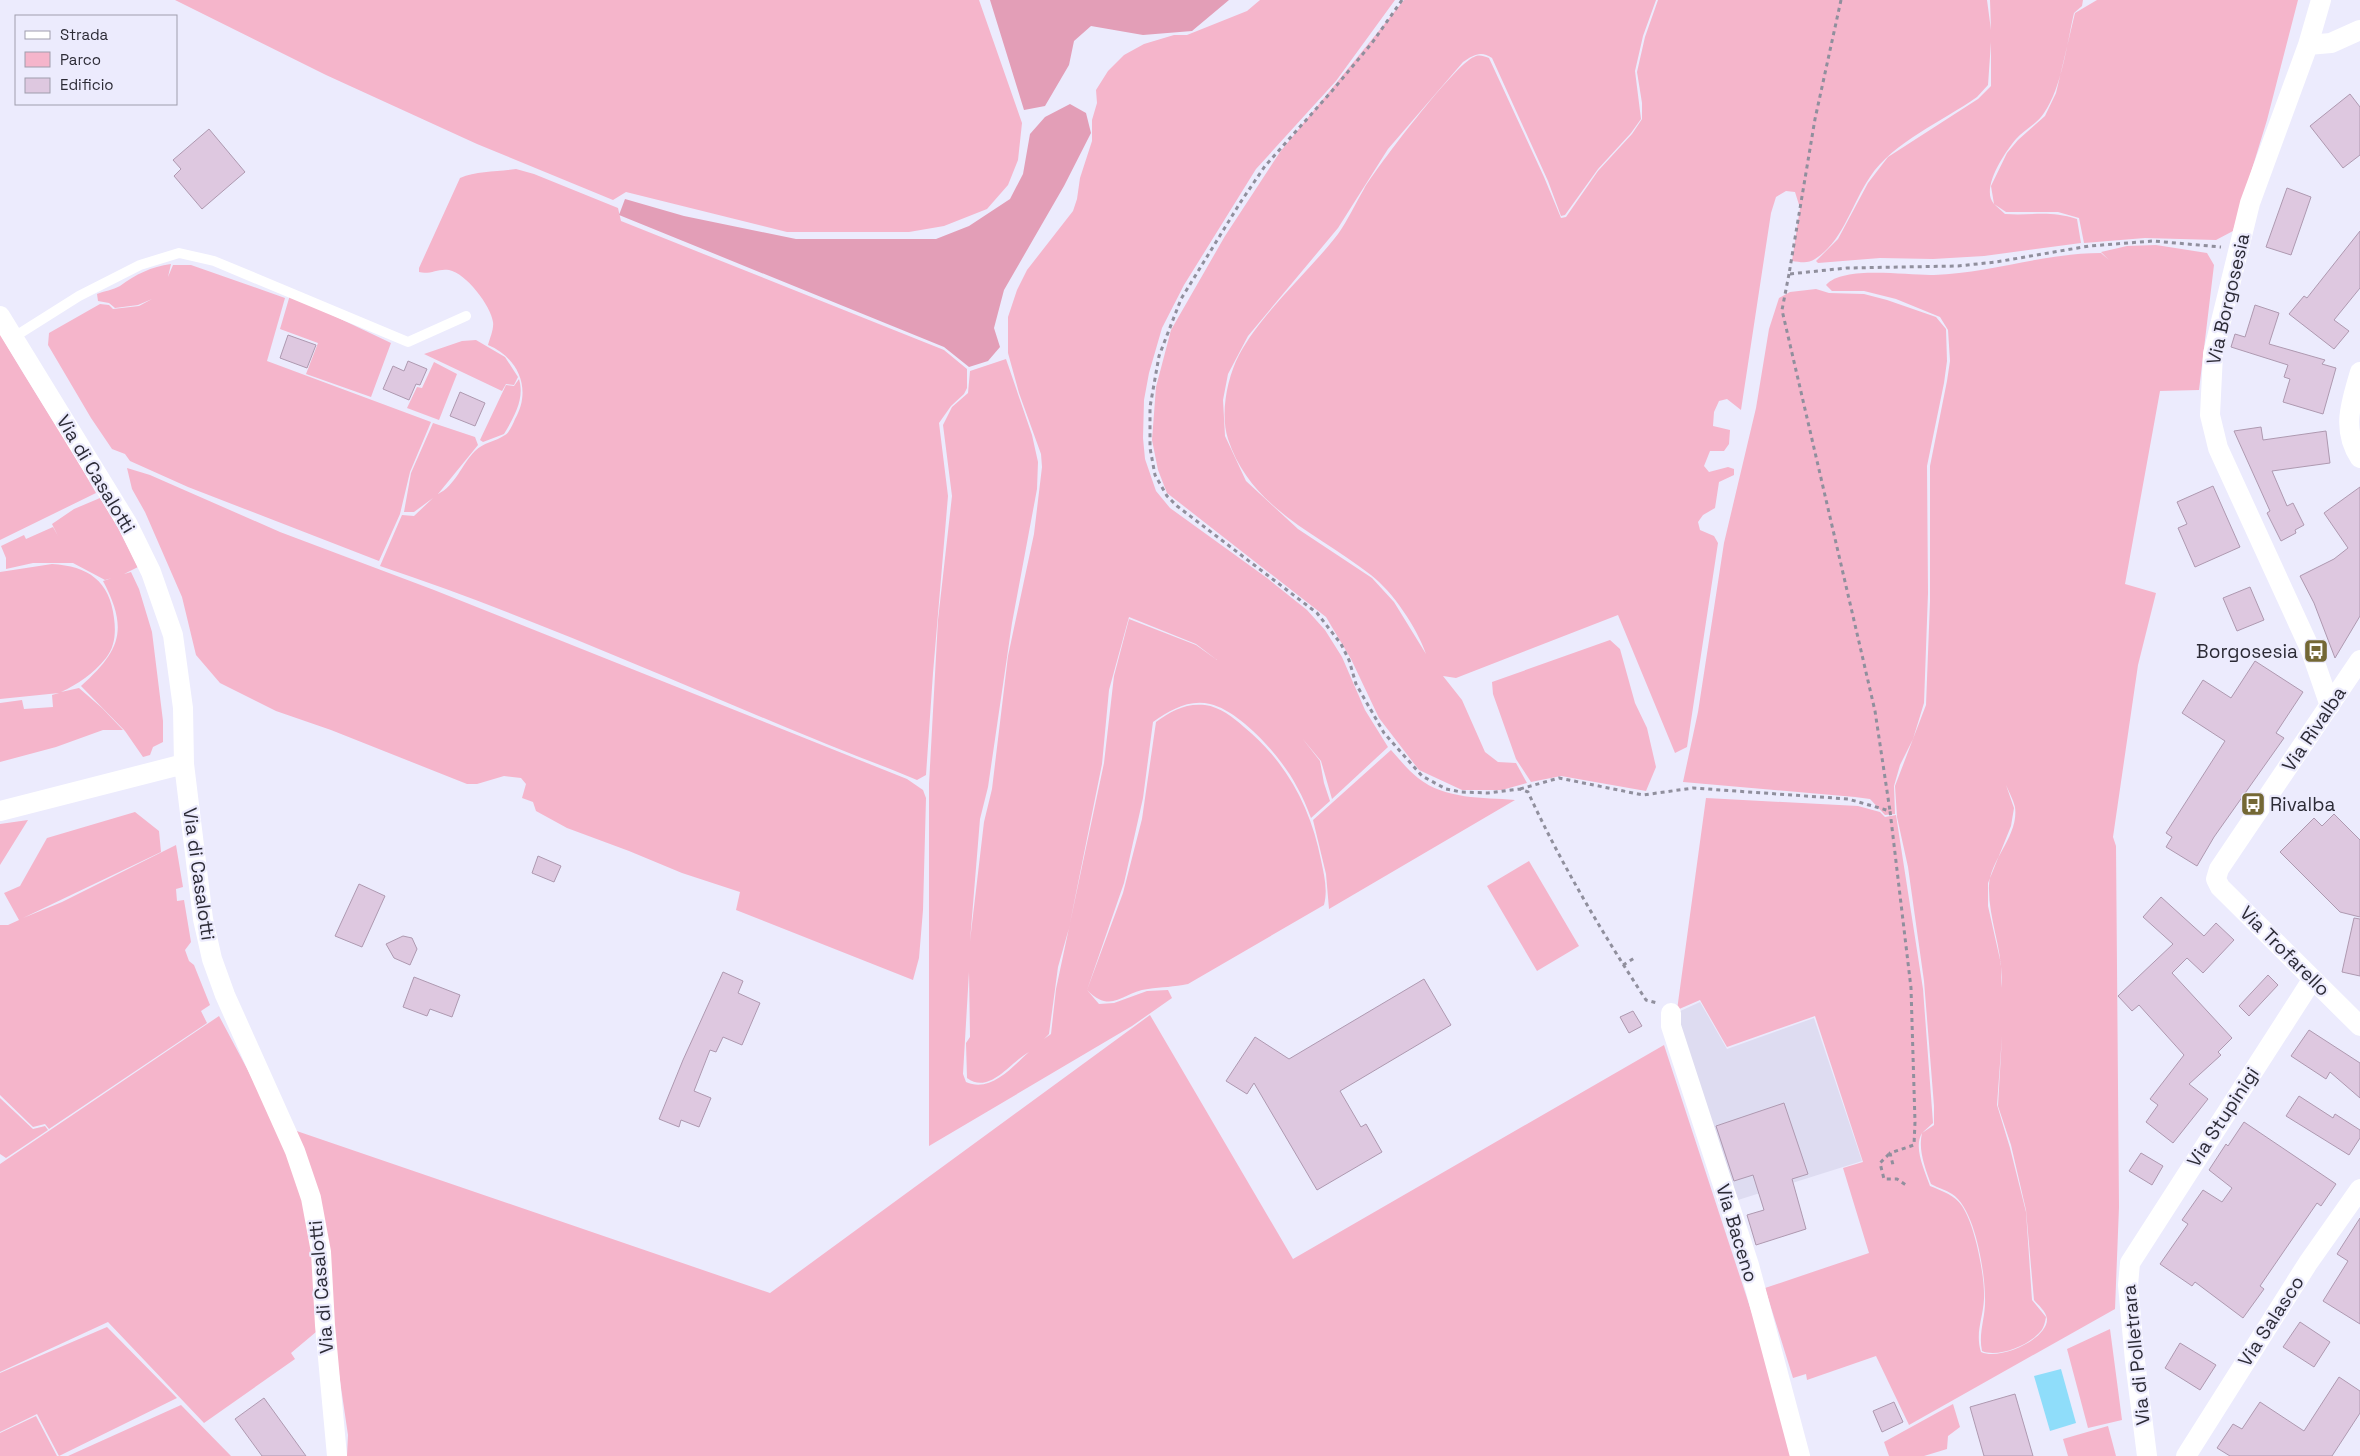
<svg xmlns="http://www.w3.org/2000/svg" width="2360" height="1456" font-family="'Space Grotesk',sans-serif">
<rect width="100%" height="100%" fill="#ecebfd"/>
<!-- built -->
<path fill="#dedcf1" d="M 1700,1002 L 1727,1049 L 1814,1018 L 1862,1161 L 1738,1200 L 1676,1013 Z"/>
<!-- green -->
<path fill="#f5b5cb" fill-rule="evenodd" d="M 175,0 L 979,0 L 1022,123 L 1018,160 L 1008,185 L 987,209 L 944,226 L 909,232 L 787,232 L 626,192 L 613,200 L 477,144 L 326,75 Z
M 1260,0 L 1395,0 L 1336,81 L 1256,169 L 1184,285 L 1162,328 L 1149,373 L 1144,400 L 1143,438 L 1145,459 L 1156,491 L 1170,508 L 1267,578 L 1307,610 L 1325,630 L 1342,657 L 1365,710 L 1388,747 L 1332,799 L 1321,761 L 1302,738 L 1320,761 L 1324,783 L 1330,801 L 1311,818 C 1307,808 1303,797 1297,787 C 1283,759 1241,711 1210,704 C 1189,699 1170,710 1153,722 L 1143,798 L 1124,883 L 1087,990 L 1123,893 L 1142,819 L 1156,722 C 1171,711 1185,703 1205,705 C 1220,707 1233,717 1244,727 C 1286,761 1311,808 1321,860 C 1324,875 1328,889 1324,905 L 1188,984 C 1174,987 1162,987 1148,989 C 1122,992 1112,1015 1087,990 L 1099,1004 L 1114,1003 L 1147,991 L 1168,990 L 1172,998 L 1132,1026 L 929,1146 L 929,784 L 938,620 L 952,496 L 943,425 L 952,407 L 968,393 L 970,371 L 1006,359 L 1032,435 L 1038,462 L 1037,489 L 1012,623 L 988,787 L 980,819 L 970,941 L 984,822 L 992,789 L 1008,656 L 1034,534 L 1042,467 L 1041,454 L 1019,393 L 1008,353 L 1008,317 L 1017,290 L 1027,270 L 1073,211 L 1077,199 L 1080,178 L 1092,141 L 1092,120 L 1097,103 L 1096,90 L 1108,71 L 1124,55 L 1144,44 L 1174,35 L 1187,35 L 1247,11 ZM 1129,617 L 1196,644 L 1217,660 L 1196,645 L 1129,619 L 1114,676 L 1104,763 L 1056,989 L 1051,1034 L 1044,1039 L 1049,1034 L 1058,967 L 1069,928 L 1102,764 L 1109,690 ZM 969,972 L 970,1037 L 966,1043 L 967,1078 C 990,1095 1010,1062 1029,1052 C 1012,1067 991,1093 966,1082 L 963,1074 Z
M 1404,0 L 1656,0 L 1643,36 L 1635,71 L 1641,119 L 1631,133 L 1598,169 L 1565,215 L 1561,216 L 1548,181 L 1492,58 C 1481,50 1473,55 1463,62 L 1388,149 L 1338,228 L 1248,336 L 1228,374 L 1223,400 L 1225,436 L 1246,481 L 1298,529 L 1372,578 L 1394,602 L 1426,654 C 1417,628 1393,592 1371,575 C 1317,533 1251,509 1228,439 C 1220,414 1227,378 1239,355 C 1261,313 1308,273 1338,234 C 1348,220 1355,204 1364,189 C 1376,168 1456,63 1474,57 C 1479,54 1483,56 1489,58 L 1544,177 L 1561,218 L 1566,217 L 1598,171 L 1632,134 L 1642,119 L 1642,103 L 1637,72 L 1645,37 L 1658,0 L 1987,0 L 1991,30 L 1990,0 L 2083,0 L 2082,6 L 2074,13 C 2067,43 2062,87 2044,113 C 2038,123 2024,130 2016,139 C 2005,152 1980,189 1994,204 L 1991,186 L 2007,153 L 2018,140 L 2045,116 L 2056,93 L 2075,13 L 2097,0 L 2298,0 L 2267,120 L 2233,231 L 2216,240 L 2145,238 L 2084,243 L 2079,218 L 2058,212 L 2006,212 L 1994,204 L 2005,214 C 2033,216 2048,210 2077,219 L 2081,243 L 1984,256 L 1933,259 L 1880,258 L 1818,263 L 1816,261 L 1838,239 L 1868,183 L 1888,157 L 1978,99 L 1991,86 L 1991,42 L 1988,85 L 1977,97 C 1943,121 1893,142 1870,177 C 1852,203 1843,242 1815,259 C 1808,264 1800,262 1792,261 L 1800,208 L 1795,192 L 1786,191 L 1776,197 L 1771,213 L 1741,410 L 1727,399 L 1719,401 L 1714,412 L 1713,426 L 1730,430 L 1729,444 L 1724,451 L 1710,451 L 1704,466 L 1709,472 L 1728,467 L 1734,469 L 1734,475 L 1719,482 L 1715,508 L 1703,515 L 1698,522 L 1700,530 L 1714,536 L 1718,543 L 1687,747 L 1675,753 L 1618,615 L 1456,678 L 1443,676 L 1462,700 L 1485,752 L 1498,762 L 1516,763 L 1527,783 L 1502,790 L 1462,790 L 1419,770 L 1379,718 L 1351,659 L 1326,617 L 1167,493 L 1158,470 L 1152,440 L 1156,387 L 1171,330 L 1225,236 L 1280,152 Z
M 516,169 L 534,174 L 618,208 L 621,221 L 944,350 L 967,369 L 967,388 L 964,394 L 951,406 L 939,423 L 948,496 L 933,673 L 926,775 L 917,780 C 882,765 847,753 812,738 C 668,679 527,615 380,566 L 402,515 L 414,516 L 433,498 L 414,512 L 404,512 L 411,473 L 433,423 L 475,437 L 478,445 L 438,494 C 455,486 462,464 475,451 C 484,442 495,442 505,435 C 509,433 513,424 515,419 C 532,390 519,358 488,345 C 490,338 494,329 493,322 C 491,306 466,273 449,270 C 438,268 430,275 419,272 L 419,268 L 460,178 C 477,171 497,172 516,169 Z
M 2156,245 L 2207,253 L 2214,265 L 2199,390 L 2160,391 L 2125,584 L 2156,593 L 2138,665 L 2113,837 L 2116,846 L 2119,1207 L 2115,1309 L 1909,1425 L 1876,1356 L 1807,1380 L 1806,1374 L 1793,1378 L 1765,1288 L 1869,1253 L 1843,1168 L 1863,1162 L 1815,1016 L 1727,1047 L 1700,1000 L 1677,1010 L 1706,798 L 1858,806 L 1880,812 L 1885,817 L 1896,815 L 1923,989 L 1933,1123 L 1922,1133 L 1934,1125 L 1934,1106 L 1924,981 L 1908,867 L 1897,817 L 1895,786 L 1926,705 L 1930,601 L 1930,466 L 1947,381 L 1950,361 L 1948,330 L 1940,317 L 1896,299 L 1864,291 L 1832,291 L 1826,285 C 1844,265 1908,276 1934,275 C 1990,273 2045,253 2101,253 L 2109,260 L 2101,252 L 2127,246 ZM 2006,785 C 2009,792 2013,799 2015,807 C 2019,836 1990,859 1989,886 C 1988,921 2005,953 2001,988 L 2001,964 L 1988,906 L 1988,883 L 2011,826 L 2014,808 ZM 2002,1036 L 1998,1106 L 2011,1145 L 2026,1210 L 2034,1300 C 2038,1305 2046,1311 2047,1319 C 2048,1339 2000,1361 1981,1352 C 1975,1332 1983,1319 1984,1299 C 1985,1276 1975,1225 1962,1206 C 1955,1195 1942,1191 1930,1186 C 1925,1171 1913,1148 1922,1133 C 1918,1150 1925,1168 1931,1184 C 1938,1188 1946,1190 1952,1194 C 1975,1208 1985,1272 1985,1298 C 1986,1317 1978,1333 1982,1351 C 1998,1358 2029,1345 2040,1332 C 2044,1328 2045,1322 2046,1317 L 2032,1300 L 2026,1212 L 2010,1148 L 1997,1105 Z
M 171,264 L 168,277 L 173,265 L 191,265 L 285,298 L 267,361 L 431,422 L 410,472 L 400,514 L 379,561 L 188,487 L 130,461 L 125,454 L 112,449 L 91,418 L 48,345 L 49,333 L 100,304 L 109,305 L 113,309 L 139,306 L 152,299 L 138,305 L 115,308 L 109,303 L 98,301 L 97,294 C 104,291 113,290 120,286 C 136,274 151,267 171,264 Z
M 1816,289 L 1829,293 L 1864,294 L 1887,300 L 1936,317 L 1946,329 L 1947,361 L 1944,383 L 1927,466 L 1928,593 L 1924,703 L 1913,739 L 1900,765 L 1894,786 L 1895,814 L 1885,815 L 1870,799 L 1855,797 L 1683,782 L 1698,712 L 1724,543 L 1756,408 L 1769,329 L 1779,298 L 1790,292 Z
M 290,295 L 391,343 L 371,397 L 306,374 L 318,343 L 280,329 Z
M 0,334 C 31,388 66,439 96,493 L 0,540 Z
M 476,340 L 505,357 L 518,377 L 514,385 L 506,384 L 502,391 L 424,354 L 462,341 Z
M 434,362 L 457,374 L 439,420 L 407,408 L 417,387 L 422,388 Z
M 519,379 C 525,399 514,417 504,434 L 483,442 L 480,440 L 506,385 L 514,386 Z
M 127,468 L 150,475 L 280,532 L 434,590 L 907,779 L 923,790 L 926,798 L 923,910 L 919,958 L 913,980 L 736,910 L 740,892 L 682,873 L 629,851 L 567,828 L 536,811 L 533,802 L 522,798 L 526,784 L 521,778 L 504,776 L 477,784 L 467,784 L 331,730 L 276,711 L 220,683 L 196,655 L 182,597 L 145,512 L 132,489 Z
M 100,498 L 118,528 L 138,567 L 124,574 L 131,572 L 139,589 L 152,632 L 163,721 L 163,742 L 153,747 L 150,755 L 143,757 L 125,731 L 81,686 C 120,651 129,630 103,581 L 112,578 L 105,580 L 73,563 L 33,563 L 6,569 L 6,558 L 1,546 L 24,535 L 26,539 L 53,527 L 58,536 L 52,524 L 74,509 Z
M 52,564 C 88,566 110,581 114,618 C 116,632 115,647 106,658 C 93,674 78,684 61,692 L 79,688 L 102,708 L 123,730 L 103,730 L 56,747 L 0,762 L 0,703 L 22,700 L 24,709 L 53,707 L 52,695 L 59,693 L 0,699 L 0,572 Z
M 1610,640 L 1620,649 L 1635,703 L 1647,728 L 1656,767 L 1646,791 L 1561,776 L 1531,782 L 1516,759 L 1493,694 L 1492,682 Z
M 1391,750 C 1399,759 1408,770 1418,778 C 1446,800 1482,797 1515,800 L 1329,909 L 1326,874 L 1313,820 Z
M 135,812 L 159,831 L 161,852 L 23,918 L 62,902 L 176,845 L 183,887 L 176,889 L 177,901 L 184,900 L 191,942 L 185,950 L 189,961 L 194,965 L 210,1005 L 201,1011 L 207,1023 L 49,1129 L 45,1124 L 33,1127 L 0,1095 L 0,925 L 8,925 L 19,920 L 4,893 L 20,886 L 47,838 Z
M 28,820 L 0,865 L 0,824 Z
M 1529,861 L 1579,946 L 1537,971 L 1487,886 Z
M 1150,1015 L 1293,1259 L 1664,1045 L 1764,1350 L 1792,1456 L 347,1456 L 348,1435 L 321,1252 L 285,1127 L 770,1293 Z
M 219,1016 C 254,1082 294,1151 309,1226 C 315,1260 314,1297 316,1332 L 291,1353 L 295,1359 L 204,1423 L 108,1322 L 0,1372 L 0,1164 Z
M 0,1098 L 33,1129 L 45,1126 L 48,1130 L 6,1158 L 0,1154 Z
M 107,1327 L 177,1398 L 59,1456 L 37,1414 L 0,1432 L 0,1373 Z
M 2110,1329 L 2122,1420 L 2088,1428 L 2067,1349 Z
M 1953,1404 L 1960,1427 L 1948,1436 L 1947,1449 L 1924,1456 L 1889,1456 L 1884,1442 Z
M 181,1405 L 231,1456 L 68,1456 Z
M 36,1416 L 57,1456 L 0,1456 L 0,1433 Z
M 2108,1426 L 2116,1456 L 2068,1456 L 2063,1439 Z"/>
<!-- forest -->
<path fill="#e39eb7" d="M 990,0 L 1229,0 L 1192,31 L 1143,35 L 1091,26 L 1074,41 L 1069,65 L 1045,106 L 1024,110 Z
M 1070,104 L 1086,113 L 1091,133 L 1064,186 L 1004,290 L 994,328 L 1000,347 L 988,361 L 969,367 L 944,347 L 619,215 L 625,199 L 684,216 L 796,239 L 936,239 L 969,226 L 1010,199 L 1023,174 L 1030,134 L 1045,117 Z"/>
<!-- water -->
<path fill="#8fddfa" d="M 2061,1369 L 2076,1423 L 2050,1431 L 2034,1376 Z"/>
<!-- building -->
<path fill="#dec8e0" stroke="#ae99b0" d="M 2350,94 L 2360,107 L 2360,155 L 2343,168 L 2310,126 Z
M 209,129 L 245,172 L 202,209 L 174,176 L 181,169 L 173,160 Z
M 2287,188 L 2311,197 L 2291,255 L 2266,247 Z
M 2360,231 L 2360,288 L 2334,320 L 2349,331 L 2334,349 L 2289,314 L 2304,296 L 2307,298 Z
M 2255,305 L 2279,313 L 2269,344 L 2325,360 L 2322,364 L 2336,368 L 2323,414 L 2283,402 L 2290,379 L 2284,377 L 2288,365 L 2231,347 L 2235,334 L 2245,337 Z
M 288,335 L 316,345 L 307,368 L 280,358 Z
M 408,361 L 427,369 L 420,385 L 416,384 L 409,400 L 383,389 L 393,366 L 404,371 Z
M 460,392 L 485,403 L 475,426 L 450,416 Z
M 2261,427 L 2263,440 L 2326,431 L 2330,463 L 2272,471 L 2287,506 L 2293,503 L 2304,525 L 2295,530 L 2296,533 L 2281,541 L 2267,513 L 2270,511 L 2234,431 Z
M 2213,486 L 2240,547 L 2195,567 L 2178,528 L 2187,524 L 2177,502 Z
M 2360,487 L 2360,616 L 2335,658 L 2314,603 L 2300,576 L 2334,559 L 2348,548 L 2324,513 Z
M 2250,587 L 2264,620 L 2237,631 L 2223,598 Z
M 2255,661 L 2303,692 L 2276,733 L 2284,738 L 2214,837 L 2197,866 L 2166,847 L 2172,837 L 2166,833 L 2225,741 L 2182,713 L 2203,680 L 2231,698 Z
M 2334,814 L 2360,840 L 2360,917 L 2340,912 L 2280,852 L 2314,818 L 2322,826 Z
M 538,856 L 561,866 L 554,882 L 532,873 Z
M 359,884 L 385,896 L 362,947 L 335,936 Z
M 2161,897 L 2204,936 L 2216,923 L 2234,940 L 2203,973 L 2187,958 L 2172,973 L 2232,1038 L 2218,1052 L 2221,1055 L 2189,1084 L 2208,1099 L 2173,1143 L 2146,1122 L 2158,1105 L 2150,1099 L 2184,1055 L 2139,1005 L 2132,1011 L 2118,996 L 2173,944 L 2143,917 Z
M 2354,918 L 2360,919 L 2360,976 L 2342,972 Z
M 403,936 L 412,938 L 417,949 L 410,965 L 394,958 L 386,944 Z
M 723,972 L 743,981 L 738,993 L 760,1003 L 742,1045 L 723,1037 L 716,1052 L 710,1050 L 694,1091 L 711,1098 L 699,1127 L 681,1120 L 679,1127 L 659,1119 L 683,1060 Z
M 2268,975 L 2278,985 L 2249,1016 L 2239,1006 Z
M 414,977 L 460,995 L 452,1017 L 430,1009 L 427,1016 L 403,1007 Z
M 1424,979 L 1451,1025 L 1340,1091 L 1361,1127 L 1366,1124 L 1382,1152 L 1317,1190 L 1254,1083 L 1247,1094 L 1226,1081 L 1255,1037 L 1289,1059 Z
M 1633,1011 L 1642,1026 L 1629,1033 L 1620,1017 Z
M 2309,1030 L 2360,1063 L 2360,1098 L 2330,1072 L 2326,1079 L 2291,1056 Z
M 2299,1096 L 2333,1118 L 2335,1114 L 2360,1130 L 2360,1138 L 2349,1155 L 2286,1116 Z
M 1784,1103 L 1808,1174 L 1792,1179 L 1806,1229 L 1756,1245 L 1747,1215 L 1764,1210 L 1753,1175 L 1734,1181 L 1716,1126 Z
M 2244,1122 L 2336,1184 L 2321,1206 L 2317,1203 L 2260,1286 L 2264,1289 L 2243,1318 L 2195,1282 L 2192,1286 L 2160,1264 L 2188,1224 L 2182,1220 L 2203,1190 L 2222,1202 L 2232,1188 L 2209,1170 L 2226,1144 L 2228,1146 Z
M 2141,1153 L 2163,1166 L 2152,1185 L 2129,1171 Z
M 2360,1218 L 2360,1324 L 2323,1301 L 2348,1261 L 2337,1254 Z
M 2300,1322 L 2330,1342 L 2314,1367 L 2283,1347 Z
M 2180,1343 L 2216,1365 L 2200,1390 L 2165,1368 Z
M 2339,1377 L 2360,1391 L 2360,1413 L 2332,1456 L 2230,1456 L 2217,1448 L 2233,1424 L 2242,1429 L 2260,1402 L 2304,1431 Z
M 2015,1394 L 2033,1456 L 1984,1456 L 1970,1407 Z
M 264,1398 L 306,1456 L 262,1456 L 235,1419 Z
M 1894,1402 L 1903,1422 L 1882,1432 L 1873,1411 Z"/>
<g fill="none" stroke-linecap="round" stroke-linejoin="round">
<!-- path -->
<path stroke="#908f9d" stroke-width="3" stroke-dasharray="4 4" stroke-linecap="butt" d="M 1402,0 L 1372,43 L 1332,91 L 1265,166 L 1240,203 L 1181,299 L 1159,356 L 1150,407 L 1150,448 L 1155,475 L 1167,496 L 1177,506 L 1317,613 L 1341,644 L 1349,660 L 1356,684 L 1384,733 L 1422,776 L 1446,789 L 1461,792 L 1488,793 L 1520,789 L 1528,792 C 1561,864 1603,934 1646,1000 L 1657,1003
M 1841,0 L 1815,119 L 1789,274 L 1847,268 L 1958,266 L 1996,262 L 2089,246 L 2153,241 L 2221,247
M 1789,274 L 1782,310 L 1875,711 L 1890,811
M 1520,789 L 1559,778 L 1643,795 L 1693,788 L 1848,799 L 1890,811 L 1911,988 L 1915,1122 L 1914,1145 L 1890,1153 L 1893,1165
M 1623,965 L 1636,957
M 1889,1154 L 1880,1163 L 1884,1179 L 1897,1179 L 1906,1185"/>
<!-- service -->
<path stroke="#fff" stroke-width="10" d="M 14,337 L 79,296 L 140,265 L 179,253 L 214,261 L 408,342 L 466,316"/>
<!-- minor -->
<path stroke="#fff" stroke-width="20" d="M 2321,0 L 2308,45 L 2250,203 L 2213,354 L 2210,415 L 2218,448 L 2311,651 L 2330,706
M 2308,45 L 2331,43 L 2360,30
M 0,316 L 127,523 L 151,572 L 173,635 L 183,708 L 184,764 L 203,919 L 212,959 L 225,995 L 295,1151 L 311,1198 L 321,1252 L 325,1325 L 337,1456
M 2360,372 C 2351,403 2341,429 2360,458
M 2360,660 L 2219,869 L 2216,879 L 2220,887 L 2360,1026
M 0,811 L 184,764
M 1671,1013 L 1671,1026 L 1749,1265 L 1800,1456
M 2147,1456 L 2135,1361 L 2128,1285 L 2130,1263 L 2312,980
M 2186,1456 L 2308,1263 L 2360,1189"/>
</g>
<!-- icons -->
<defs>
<symbol id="bus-square" viewBox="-11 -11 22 22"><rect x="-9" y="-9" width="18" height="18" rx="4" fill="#746835" stroke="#ecebfd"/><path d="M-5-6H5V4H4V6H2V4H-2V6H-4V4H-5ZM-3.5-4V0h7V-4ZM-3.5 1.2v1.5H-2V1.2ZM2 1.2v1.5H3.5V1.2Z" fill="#fff"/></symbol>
</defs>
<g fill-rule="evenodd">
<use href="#bus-square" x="2302" y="637" width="28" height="28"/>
<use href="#bus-square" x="2239" y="790" width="28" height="28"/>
</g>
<g text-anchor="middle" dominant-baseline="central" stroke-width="4.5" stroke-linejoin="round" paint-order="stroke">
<!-- street labels -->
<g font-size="19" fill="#2c2b36" stroke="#ecebfd">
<text transform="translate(2228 299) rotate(-77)">Via Borgosesia</text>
<text transform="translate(96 474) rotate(59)">Via di Casalotti</text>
<text transform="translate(2314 729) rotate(-56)">Via Rivalba</text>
<text transform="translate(199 874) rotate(82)">Via di Casalotti</text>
<text transform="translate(2285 951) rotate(45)">Via Trofarello</text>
<text transform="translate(2223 1117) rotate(-57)">Via Stupinigi</text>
<text transform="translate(1737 1233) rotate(73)">Via Baceno</text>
<text transform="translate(321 1287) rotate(-95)">Via di Casalotti</text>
<text transform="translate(2271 1321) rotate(-57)">Via Salasco</text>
<text transform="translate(2136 1355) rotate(-96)">Via di Polletrara</text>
</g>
<!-- poi labels -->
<g font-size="19" fill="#2c2b36" stroke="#ecebfd" text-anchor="end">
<text x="2298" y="651">Borgosesia</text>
<text x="2270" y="804" text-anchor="start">Rivalba</text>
</g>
</g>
<!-- legend -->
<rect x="15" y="15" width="162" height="90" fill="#ecebfd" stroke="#9f9ead"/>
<rect x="25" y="31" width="25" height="8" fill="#ffffff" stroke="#9f9ead"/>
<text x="60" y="40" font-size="15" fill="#2c2b36">Strada</text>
<rect x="25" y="52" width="25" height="15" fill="#f5b5cb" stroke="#9f9ead"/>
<text x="60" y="65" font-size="15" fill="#2c2b36">Parco</text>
<rect x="25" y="78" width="25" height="15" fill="#dec8e0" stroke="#9f9ead"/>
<text x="60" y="90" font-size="15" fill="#2c2b36">Edificio</text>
</svg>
